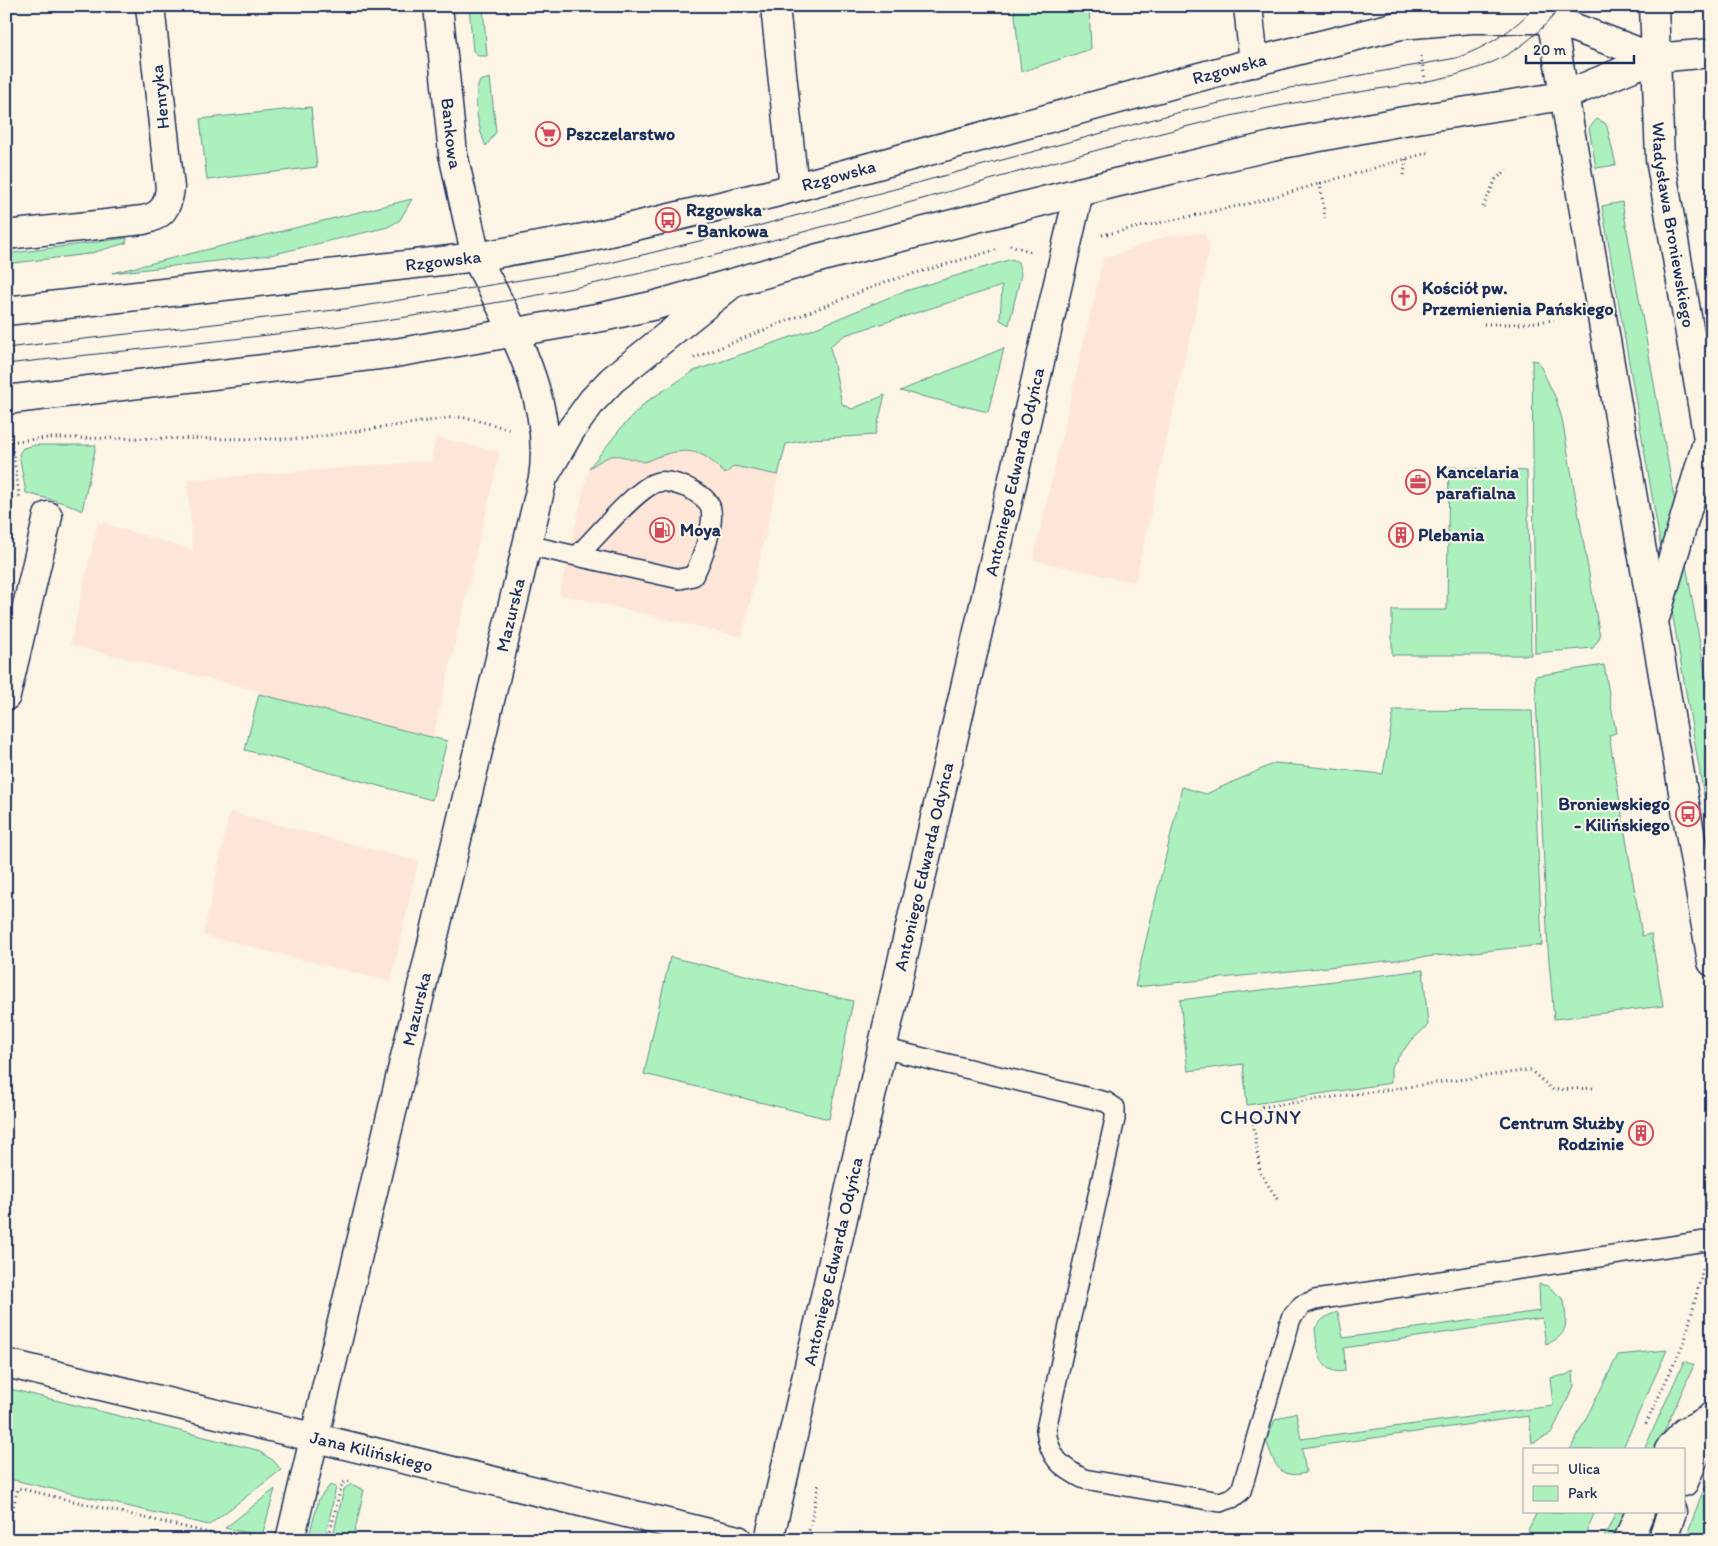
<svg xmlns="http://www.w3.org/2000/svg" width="1718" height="1546" font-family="Itim,sans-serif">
<rect width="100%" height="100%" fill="#fcf5e5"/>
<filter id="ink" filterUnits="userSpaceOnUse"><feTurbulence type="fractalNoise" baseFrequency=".02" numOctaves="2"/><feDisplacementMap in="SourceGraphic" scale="10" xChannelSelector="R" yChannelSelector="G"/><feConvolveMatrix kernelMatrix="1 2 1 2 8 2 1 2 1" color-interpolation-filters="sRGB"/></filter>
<g filter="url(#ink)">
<!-- built -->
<path fill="#fde6d7" d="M 1204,233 L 1210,247 L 1135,583 L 1033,560 L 1103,259 L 1167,236 Z
M 694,371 L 786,444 L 742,637 L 559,594 L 589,468 L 622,427 L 646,402 Z
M 436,437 L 500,452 L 433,738 L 259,694 L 259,691 L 70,645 L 98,522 L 193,550 L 187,480 L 431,461 Z
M 230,812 L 418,861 L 391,982 L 203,935 Z"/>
<!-- green -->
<path fill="#acf1bd" stroke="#64908e" d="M 469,6 L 483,6 L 487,56 L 479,56 L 473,51 Z
M 1014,6 L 1089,6 L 1091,49 L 1021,72 Z
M 490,78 L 496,132 L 486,146 C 478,129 472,98 480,81 Z
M 311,107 L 317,167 L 207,180 L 200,119 Z
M 1597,119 L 1605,123 L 1607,127 L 1616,165 L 1596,168 L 1589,128 Z
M 412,199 L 400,220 L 388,227 L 270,255 L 112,273 Z
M 1622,202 L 1712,712 L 1712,843 L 1602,206 Z
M 127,238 L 126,243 L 88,254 L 6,264 L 6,254 Z
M 1012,259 L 1018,262 L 1021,274 L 1009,325 L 1000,320 L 1002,286 L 845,335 L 830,346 L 842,404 L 852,409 L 885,395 L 875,435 L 811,439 L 786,444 L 778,475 L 734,466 L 725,474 C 720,469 716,464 710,460 C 691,444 665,453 645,462 C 614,456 618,449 589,468 L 622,427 L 646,402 L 694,371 L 811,330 L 902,292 Z
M 1004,348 L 988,412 L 900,391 Z
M 1532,360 L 1538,361 L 1556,399 L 1562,419 L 1600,637 L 1593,648 L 1535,653 Z
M 35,445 L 96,445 L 82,511 L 68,504 L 26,493 L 19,454 L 23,448 Z
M 1449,467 L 1527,471 L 1531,655 L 1392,655 L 1392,610 L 1447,610 Z
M 1604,665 L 1616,733 L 1609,735 L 1642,936 L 1651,934 L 1663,1006 L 1554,1019 L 1548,949 L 1535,676 Z
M 259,694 L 447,741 L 432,800 L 245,750 Z
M 1394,710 L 1532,711 L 1542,945 L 1135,987 L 1182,787 L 1206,794 L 1275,763 L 1383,774 Z
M 670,957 L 853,1001 L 829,1119 L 644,1074 Z
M 1423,970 L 1428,1025 L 1409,1043 L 1391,1067 L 1391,1083 L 1247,1105 L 1243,1064 L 1188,1071 L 1180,1000 Z
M 1539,1284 L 1548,1286 L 1564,1300 C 1566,1321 1571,1335 1546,1344 L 1542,1318 L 1344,1348 L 1345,1371 C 1319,1376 1317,1348 1315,1328 C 1322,1319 1327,1315 1338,1312 L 1343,1338 L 1540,1311 Z
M 1667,1350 L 1622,1450 L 1570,1450 L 1618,1355 Z
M 1684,1361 L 1694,1365 L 1656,1450 L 1644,1450 Z
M 1573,1371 L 1574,1386 L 1551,1434 L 1532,1443 L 1529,1416 L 1302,1448 L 1306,1473 C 1277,1480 1274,1462 1266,1440 L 1275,1420 L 1296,1412 L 1301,1439 L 1553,1406 L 1550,1378 L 1566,1375 Z
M 6,1388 L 257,1450 L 274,1461 L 281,1470 L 209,1525 L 9,1479 L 6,1489 Z
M 1712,1476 L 1712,1540 L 1685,1540 L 1701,1496 Z
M 351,1484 L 364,1490 L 353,1540 L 332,1540 L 344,1489 Z
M 330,1485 L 336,1487 L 325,1540 L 308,1540 L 319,1499 Z
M 275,1489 L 262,1536 L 225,1528 Z
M 1537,1512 L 1595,1512 L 1582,1540 L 1523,1540 Z
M 1616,1512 L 1627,1512 L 1615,1540 L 1603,1540 Z"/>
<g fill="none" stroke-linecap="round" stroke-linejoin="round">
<defs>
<path id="service" d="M 527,545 L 680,579 L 693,576 C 701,563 718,518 709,504 C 706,498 694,491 688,488 C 680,485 667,480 658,482 C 638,486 594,540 577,556
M 882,1048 L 1106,1102 L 1115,1108 L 1115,1119 L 1046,1429 C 1049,1457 1060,1467 1084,1479 L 1220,1502 L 1232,1498 L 1241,1491 L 1291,1318 L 1302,1305 L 1315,1300 L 1712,1240"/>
<g id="minor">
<path d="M 775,6 L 794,188"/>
<path d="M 1248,6 L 1254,63"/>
<path d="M 6,235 L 143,220 C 162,216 168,207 170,188 L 150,6"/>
<path d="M 546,473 L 571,430 L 592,401 L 612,380 L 733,283"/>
<path d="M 6,696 L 48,516"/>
<path id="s1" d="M 290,1540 L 543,478 C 555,400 510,325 476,257"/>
<path id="s2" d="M 769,1540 L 1079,192"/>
</g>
<g id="tertiary">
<path id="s3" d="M 438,6 L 453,154 L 476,257"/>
<path d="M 1655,58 L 1712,53"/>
<path id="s4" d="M 6,1363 L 738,1540"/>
<path d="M 1669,1450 L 1685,1432 L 1710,1419"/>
<path d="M 1628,1540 L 1640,1512"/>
</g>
<g id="secondary">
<path id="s5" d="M 6,311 L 476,257 L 589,237 L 771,194 L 1280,55 L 1401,25 L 1472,19 L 1551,19 L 1655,58"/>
<path d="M 6,400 L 395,353 L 602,317 L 656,305 L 822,257 L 1115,183 L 1272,146 L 1404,121 L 1563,96 L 1655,58"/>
</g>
<g id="primary">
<path d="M 1549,6 L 1712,962"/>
<path id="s6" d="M 1654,6 L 1660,159 L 1708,439 L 1656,615"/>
<path d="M 1684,1482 L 1712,1416"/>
<path d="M 1662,1540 L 1672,1512"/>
</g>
</defs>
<!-- service casing -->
<use href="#service" stroke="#1b2f5e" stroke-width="22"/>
<!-- minor casing -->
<use href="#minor" stroke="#1b2f5e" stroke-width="31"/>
<!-- tertiary casing -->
<use href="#tertiary" stroke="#1b2f5e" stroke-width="31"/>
<!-- secondary casing -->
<use href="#secondary" stroke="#1b2f5e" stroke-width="31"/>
<!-- primary casing -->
<use href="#primary" stroke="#1b2f5e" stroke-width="31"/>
<!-- path -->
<path stroke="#1b2f5e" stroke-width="3" stroke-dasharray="1 4" stroke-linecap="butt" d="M 1421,56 L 1426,84
M 1404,175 L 1406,159
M 1320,183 L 1325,218
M 1483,207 L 1496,179 L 1507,170
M 1102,235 L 1252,203 L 1430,152
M 1010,245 L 1032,252
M 1484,324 L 1518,324 L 1554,320
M 694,358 L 885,282 L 999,249
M 11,441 L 20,500
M 6,442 L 48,438 L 302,439 L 456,417 L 469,418 L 512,430
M 1277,1199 L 1260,1172 L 1253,1121 L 1262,1107 L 1530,1070 L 1553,1090 L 1594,1088
M 1646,1424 L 1685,1340 L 1703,1269
M 6,1535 L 18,1488 L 239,1540
M 328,1540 L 342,1483 L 350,1481
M 807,1540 L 819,1483"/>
<!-- service -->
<use href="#service" stroke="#fcf5e5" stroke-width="19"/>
<!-- minor -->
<use href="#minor" stroke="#fcf5e5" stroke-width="28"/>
<!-- tertiary -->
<use href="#tertiary" stroke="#fcf5e5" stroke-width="28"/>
<!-- secondary -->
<use href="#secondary" stroke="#fcf5e5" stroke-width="28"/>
<!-- primary -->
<use href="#primary" stroke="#fcf5e5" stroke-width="28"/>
<!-- tram -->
<path stroke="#1b2f5e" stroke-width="1" d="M 6,348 L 352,308 L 581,270 L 728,234 L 1180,112 L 1273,91 L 1456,58 C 1488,47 1512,31 1536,6
M 6,364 C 199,342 393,326 583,286 C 786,243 984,178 1185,127 C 1243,112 1301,101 1359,92 C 1401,85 1446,81 1486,65 C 1516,53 1542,32 1561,6"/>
</g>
</g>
<!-- icons -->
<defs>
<symbol id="supermarket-ring" viewBox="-11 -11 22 22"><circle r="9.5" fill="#fcf5e5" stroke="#d1495b" stroke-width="1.5"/><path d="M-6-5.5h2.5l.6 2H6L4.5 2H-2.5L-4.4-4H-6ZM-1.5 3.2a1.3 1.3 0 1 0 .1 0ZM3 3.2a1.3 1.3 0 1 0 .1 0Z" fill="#d1495b"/></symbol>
<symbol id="bus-ring" viewBox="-11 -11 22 22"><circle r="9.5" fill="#fcf5e5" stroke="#d1495b" stroke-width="1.5"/><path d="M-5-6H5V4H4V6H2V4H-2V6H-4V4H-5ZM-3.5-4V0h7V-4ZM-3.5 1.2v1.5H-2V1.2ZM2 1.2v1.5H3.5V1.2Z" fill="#d1495b"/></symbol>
<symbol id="church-ring" viewBox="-11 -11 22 22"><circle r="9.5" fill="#fcf5e5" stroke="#d1495b" stroke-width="1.5"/><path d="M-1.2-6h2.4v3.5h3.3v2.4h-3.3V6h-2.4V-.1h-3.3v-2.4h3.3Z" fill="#d1495b"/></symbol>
<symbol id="office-ring" viewBox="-11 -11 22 22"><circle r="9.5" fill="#fcf5e5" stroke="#d1495b" stroke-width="1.5"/><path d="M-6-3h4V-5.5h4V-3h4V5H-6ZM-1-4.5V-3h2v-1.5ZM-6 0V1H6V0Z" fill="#d1495b"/></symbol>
<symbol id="fuel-ring" viewBox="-11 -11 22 22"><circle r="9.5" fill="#fcf5e5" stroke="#d1495b" stroke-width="1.5"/><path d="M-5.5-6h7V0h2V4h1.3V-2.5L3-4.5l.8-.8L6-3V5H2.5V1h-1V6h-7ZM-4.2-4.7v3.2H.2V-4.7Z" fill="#d1495b"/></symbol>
<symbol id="building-ring" viewBox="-11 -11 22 22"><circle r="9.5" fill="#fcf5e5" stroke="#d1495b" stroke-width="1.5"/><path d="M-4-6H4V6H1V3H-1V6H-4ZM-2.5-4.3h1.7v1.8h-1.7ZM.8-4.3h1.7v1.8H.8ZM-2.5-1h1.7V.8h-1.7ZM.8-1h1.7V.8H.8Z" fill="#d1495b"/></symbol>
</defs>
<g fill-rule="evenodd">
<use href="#supermarket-ring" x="534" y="120" width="28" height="28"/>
<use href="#bus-ring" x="654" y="206" width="28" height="28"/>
<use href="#church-ring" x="1390" y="284" width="28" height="28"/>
<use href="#office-ring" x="1404" y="468" width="28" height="28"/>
<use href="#fuel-ring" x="648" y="516" width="28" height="28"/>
<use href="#building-ring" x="1387" y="521" width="28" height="28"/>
<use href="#bus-ring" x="1674" y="800" width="28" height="28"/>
<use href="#building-ring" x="1627" y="1119" width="28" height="28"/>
</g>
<g text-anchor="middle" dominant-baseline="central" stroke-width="4" stroke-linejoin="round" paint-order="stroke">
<!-- street labels -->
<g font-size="18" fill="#1b2f5e" stroke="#fcf5e5">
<text stroke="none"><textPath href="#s5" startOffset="1250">Rzgowska</textPath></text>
<text transform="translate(160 97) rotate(-96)">Henryka</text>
<text stroke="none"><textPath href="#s3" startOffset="128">Bankowa</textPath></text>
<text stroke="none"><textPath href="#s5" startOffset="845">Rzgowska</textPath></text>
<text stroke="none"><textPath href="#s6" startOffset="220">Władysława Broniewskiego</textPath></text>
<text stroke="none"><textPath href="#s5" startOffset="440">Rzgowska</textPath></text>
<text stroke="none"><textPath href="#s2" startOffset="1096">Antoniego Edwarda Odyńca</textPath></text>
<text stroke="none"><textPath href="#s1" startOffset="951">Mazurska</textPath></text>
<text stroke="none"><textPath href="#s2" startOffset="691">Antoniego Edwarda Odyńca</textPath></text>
<text stroke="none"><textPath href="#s1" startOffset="546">Mazurska</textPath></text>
<text stroke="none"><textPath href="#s2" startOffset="286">Antoniego Edwarda Odyńca</textPath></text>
<text stroke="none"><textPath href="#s4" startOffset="376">Jana Kilińskiego</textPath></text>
</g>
<!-- poi labels -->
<g font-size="18" font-weight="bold" fill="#1b2f5e" stroke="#fcf5e5" text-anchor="start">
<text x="566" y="134">Pszczelarstwo</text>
<text x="686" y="210">Rzgowska<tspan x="686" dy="21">- Bankowa</tspan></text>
<text x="1422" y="288">Kościół pw.<tspan x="1422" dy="21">Przemienienia Pańskiego</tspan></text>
<text x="1436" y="472">Kancelaria<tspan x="1436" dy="21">parafialna</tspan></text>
<text x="680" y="530">Moya</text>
<text x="1418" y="535">Plebania</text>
<text x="1670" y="804" text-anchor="end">Broniewskiego<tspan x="1670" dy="21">- Kilińskiego</tspan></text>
<text x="1624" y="1123" text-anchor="end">Centrum Służby<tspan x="1624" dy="21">Rodzinie</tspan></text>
</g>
<!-- quarter labels -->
<g font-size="20" letter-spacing="1" fill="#1b2f5e" stroke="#fcf5e5">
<text x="1261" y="1117">CHOJNY</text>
</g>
</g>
<!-- margin -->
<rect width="1718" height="1546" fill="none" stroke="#fcf5e5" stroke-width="25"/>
<rect x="12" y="12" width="1693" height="1521" fill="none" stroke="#1b2f5e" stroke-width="2" filter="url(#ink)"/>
<!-- legend -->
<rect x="1523" y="1448" width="162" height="65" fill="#fcf5e5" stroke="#a2a6af"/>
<rect x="1533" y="1465" width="25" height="8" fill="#fcf5e5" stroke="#a2a6af"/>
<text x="1568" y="1474" font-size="15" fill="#1b2f5e">Ulica</text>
<rect x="1533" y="1486" width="25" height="15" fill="#acf1bd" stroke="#a2a6af"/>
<text x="1568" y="1498" font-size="15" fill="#1b2f5e">Park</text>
<!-- scale -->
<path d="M1526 55v8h108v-8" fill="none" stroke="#1b2f5e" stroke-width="2.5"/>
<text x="1533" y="55" font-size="15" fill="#1b2f5e" stroke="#fcf5e5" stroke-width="4" paint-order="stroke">20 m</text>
</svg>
